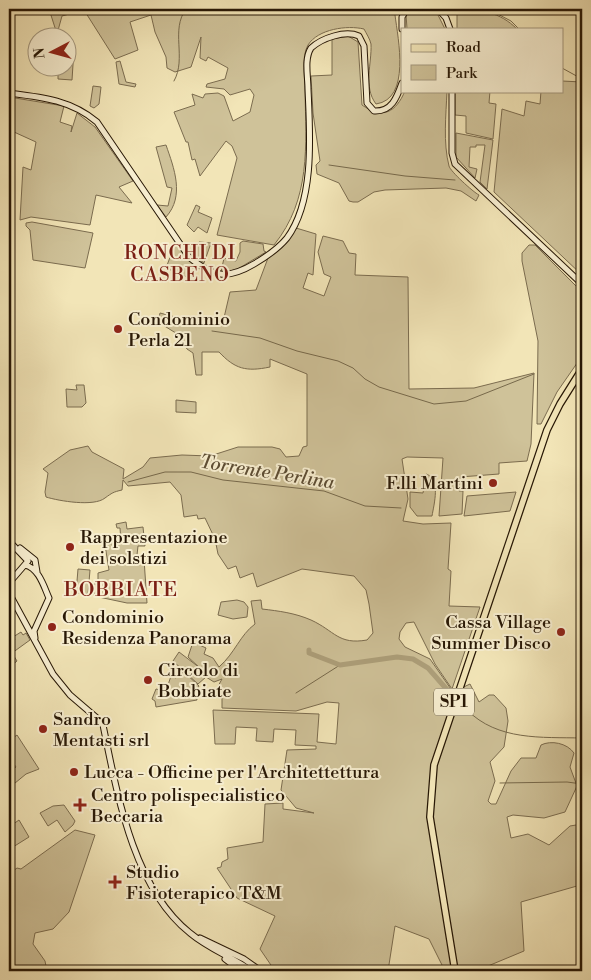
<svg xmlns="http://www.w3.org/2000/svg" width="591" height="980" font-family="'Libre Bodoni',serif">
<rect width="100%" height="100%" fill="#f2e5b7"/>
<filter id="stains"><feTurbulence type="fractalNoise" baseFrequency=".004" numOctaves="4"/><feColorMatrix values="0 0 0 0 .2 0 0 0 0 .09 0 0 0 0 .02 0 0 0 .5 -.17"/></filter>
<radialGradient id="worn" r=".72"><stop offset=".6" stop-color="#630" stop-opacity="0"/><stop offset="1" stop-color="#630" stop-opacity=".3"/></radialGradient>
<!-- green -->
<path fill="#cfc299" stroke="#7b6c4f" d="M 49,9 L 401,9 L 395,15 C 398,39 411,99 376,104 C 363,87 372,63 371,44 C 370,39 366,33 364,29 C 347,25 318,29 308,45 C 301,57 305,78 305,91 C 306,146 311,199 274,245 L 217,235 L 237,158 L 232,146 L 226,141 L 200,176 L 195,159 L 192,160 L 188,142 L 186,142 L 174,112 L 195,105 L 192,94 L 203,98 L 205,94 L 218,93 L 224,96 L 233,121 L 250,112 L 254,95 L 250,89 L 230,95 L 224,89 L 206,87 L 207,84 L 225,79 L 228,68 L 208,57 L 206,61 L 200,58 L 201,37 L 191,67 L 175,72 L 167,68 L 166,57 L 155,32 L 151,15 L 130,22 L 138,50 L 115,59 L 84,10 L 62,16 L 57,34 Z
M 409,9 L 435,9 L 445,29 L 407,29 L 406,14 Z
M 457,9 C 480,9 500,12 517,29 L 457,29 Z
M 348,36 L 358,42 L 362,105 C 383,120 396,112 405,91 L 447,91 C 446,115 443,143 449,166 C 450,171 473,192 479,195 L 476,201 L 461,191 L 446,188 L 385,190 L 374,192 L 358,202 L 353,202 L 349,201 L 339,183 L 317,174 L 316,165 L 320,161 L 313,113 L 311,76 L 332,75 L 332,39 Z
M 68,49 L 74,49 L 72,80 L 58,79 L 58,68 L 68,68 Z
M 120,61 L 126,82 L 136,84 L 135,87 L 119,84 L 116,62 Z
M 562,81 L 582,82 L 582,275 L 494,192 L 502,109 L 524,116 L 526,101 L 540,104 L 541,91 L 562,91 Z
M 93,86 L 101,87 L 99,104 L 94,108 L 90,106 Z
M 455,91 L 490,91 L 489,103 L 496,104 L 493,139 L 466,133 L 466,116 L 455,115 Z
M 9,97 L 64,106 L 60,122 L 72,126 L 71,132 L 77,113 L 95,127 L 133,181 L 119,187 L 132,203 L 96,195 L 90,225 L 31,217 L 20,220 L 23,167 L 31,170 L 36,142 L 14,132 L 14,128 L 9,125 Z
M 456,133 L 493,140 L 487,189 L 480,182 L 485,145 L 476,145 L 476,147 L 470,147 L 469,167 L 477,169 L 475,178 L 456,157 Z
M 166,145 C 174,168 185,196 166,217 L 157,205 L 168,206 L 172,188 L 167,187 L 156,147 Z
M 196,205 L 200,207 L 198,212 L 212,218 L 207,233 L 198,227 L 194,232 L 187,225 Z
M 32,222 L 93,233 L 85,268 L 33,260 L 30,230 L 26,226 L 26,223 Z
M 296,228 L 316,234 L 313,275 L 308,273 L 303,288 L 324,296 L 331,277 L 324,274 L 318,252 L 323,236 L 343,241 L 349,253 L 356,254 L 355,275 L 408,277 L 409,389 L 474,388 L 534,373 L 531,444 L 527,461 L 499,463 L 499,474 L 460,477 L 459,491 L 463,491 L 462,514 L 439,516 L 443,458 L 407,457 L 402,459 L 408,499 L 403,521 L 423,524 L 451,523 L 448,569 L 451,571 L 449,606 L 480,607 L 452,689 L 435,664 L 414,622 L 406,623 L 400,632 L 399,639 L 405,647 L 430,659 L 453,692 L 470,684 L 479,702 L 489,695 L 494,695 L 506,708 L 508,721 L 504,747 L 490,762 L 495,781 L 488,801 L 491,804 L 496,804 L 511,771 L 521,758 L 536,758 L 541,745 C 551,740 567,743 574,753 L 570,767 L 577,786 L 565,812 L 544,818 L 513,815 L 507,817 L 511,838 L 528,834 L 549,845 L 570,826 L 582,824 L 582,900 L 577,886 L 521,902 L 524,951 L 476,971 L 445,971 L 429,939 L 395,926 L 388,971 L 334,971 L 326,968 L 325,971 L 275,971 L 260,949 L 275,916 L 237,898 L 217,868 L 221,867 L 222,862 L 228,859 L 227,848 L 263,842 L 265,804 L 283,803 L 283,809 L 314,813 L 296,808 L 281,790 L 287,750 L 316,749 L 316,746 L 295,745 L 296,730 L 274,729 L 273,742 L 256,741 L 257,728 L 236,727 L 235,744 L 215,744 L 213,710 L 319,714 L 317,742 L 336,744 L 339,703 L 327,702 L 296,711 L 222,708 L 222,698 L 212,697 L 222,679 L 214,682 L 206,677 L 198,684 L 173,661 L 179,652 L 200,668 L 188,657 L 193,642 L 206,648 L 204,654 L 213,658 L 219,667 C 235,653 240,635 255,624 L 251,601 L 261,600 L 262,609 C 279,611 295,613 311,620 C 335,631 338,645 367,640 L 373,633 L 369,604 L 366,590 L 354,576 L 302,569 L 257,587 L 253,573 L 240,578 L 236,566 L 228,569 L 218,554 L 215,539 L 205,518 L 198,519 L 197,515 L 184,517 L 181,495 L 170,482 L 128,486 L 123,480 L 122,490 C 113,492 112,493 105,498 C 94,507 59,501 46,497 L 45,492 L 48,473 L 43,469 L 70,450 L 88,446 L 92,452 L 124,469 L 123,479 L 143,467 L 150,458 L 182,455 L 210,456 L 238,447 L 272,447 L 280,449 L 286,457 L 299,456 L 303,447 L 307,446 L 307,374 L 270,359 L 270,367 C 246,372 235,369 219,352 L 202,352 L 202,375 L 196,375 L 193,353 L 187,349 L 179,335 L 158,322 L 160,313 L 209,326 L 223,322 L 230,292 L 256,290 L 268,258 L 287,242 Z
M 243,241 L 263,244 L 264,251 L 266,252 L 236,270 L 221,272 L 224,258 L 236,261 L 240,252 L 240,243 Z
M 199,242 L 211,243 L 204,263 L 189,252 Z
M 175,244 L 197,266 L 192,279 L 166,268 Z
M 529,245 L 535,245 L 582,292 L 582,356 L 557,392 L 541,424 L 537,424 L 538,341 L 522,261 L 522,253 Z
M 76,385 L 84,385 L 86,403 L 82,407 L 67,407 L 66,389 L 77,390 Z
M 176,400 L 196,402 L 196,413 L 176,412 Z
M 426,474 C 441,479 434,504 432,516 L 417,516 L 410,507 L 410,492 L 423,493 Z
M 516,492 L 510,511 L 464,516 L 467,496 Z
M 126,522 L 127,529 L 143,527 L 145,546 L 138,546 L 137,555 L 143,556 L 144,559 L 147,603 L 127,603 L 94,596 L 94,584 L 98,584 L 98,573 L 109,570 L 105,545 L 121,542 L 120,528 L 117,528 L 116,524 Z
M 78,569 L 90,570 L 88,594 L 76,593 Z
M 237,600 L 244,602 L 248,607 L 247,617 L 233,619 L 218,615 L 221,602 Z
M 21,632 L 23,635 L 26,633 L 30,640 L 12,653 L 17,661 L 9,668 L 9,644 L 15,640 L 13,637 Z
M 184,672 L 199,686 L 196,691 L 197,700 L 156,707 L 155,701 L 152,699 L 156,689 L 160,690 L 161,687 L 167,688 L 171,676 L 176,678 L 177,674 Z
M 17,735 L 39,769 L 26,774 L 9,788 L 9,774 L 16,767 L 9,757 L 9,741 Z
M 64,805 L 75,821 L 73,825 L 65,832 L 57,820 L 48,826 L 40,813 L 53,806 Z
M 19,820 L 29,837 L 13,847 L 9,841 L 9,827 Z
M 75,830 L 95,835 L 69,912 L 53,929 L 35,933 L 33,944 L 45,961 L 47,971 L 9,971 L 9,874 L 17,868 L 21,869 Z"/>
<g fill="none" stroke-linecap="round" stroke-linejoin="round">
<!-- stream -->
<path stroke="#77694b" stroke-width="1" d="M 488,9 L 511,21 L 519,29
M 562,68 L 582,79
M 174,81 C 187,58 170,30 186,9
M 329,165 L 405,176 L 455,180
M 212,331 L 260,338 L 297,351 L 338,361 L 353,368 L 365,379 L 379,387 L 434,404 L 466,401 L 534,374
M 128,482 L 165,472 L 191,472 L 223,480 L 324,491 L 365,506 L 401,508
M 296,693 L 340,665
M 467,710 C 498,741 541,737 582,738
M 500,783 L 567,782 L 582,784"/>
<!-- canal -->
<path stroke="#ad9f7a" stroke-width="5" d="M 309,650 L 309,653 L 340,665 L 397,657 L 413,659 L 428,668 L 450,693"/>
<defs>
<path id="secondary" d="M 438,9 L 446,18 L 450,29
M 402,29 L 402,17 L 407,9
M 452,91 L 452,153 L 455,164 L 582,284
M 9,93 C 41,97 71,100 97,122 L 189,257 C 213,277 227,280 254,264 C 266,257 278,249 287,238 C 315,200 310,134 308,89 C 308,76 304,59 311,48 C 322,38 345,30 359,36 L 364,46 L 367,103 L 374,111 C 392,112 397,97 402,83
M 9,541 L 28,561 L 9,583
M 20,548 L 35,560 L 37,572
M 25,565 C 39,568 44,587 49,598 L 34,631 L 35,638
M 9,593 L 53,674 L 70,695 L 98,719 L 103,725 C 117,793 133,888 190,933 C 209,949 232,957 252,971
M 200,938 L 244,959 L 261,971
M 225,959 L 241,971"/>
<path id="primary" d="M 455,971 L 430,817 L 434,765 L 547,430 L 560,404 L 582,369"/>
</defs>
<!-- secondary casing -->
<use href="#secondary" stroke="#271705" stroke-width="7"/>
<!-- primary casing -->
<use href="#primary" stroke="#271705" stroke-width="8"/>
<!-- secondary -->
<use href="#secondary" stroke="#f7eed0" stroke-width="5"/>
<!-- primary -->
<use href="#primary" stroke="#f2e5b7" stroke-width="5.5"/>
</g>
<!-- markers -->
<g fill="#8f2418" stroke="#f7eed0" stroke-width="2">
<circle cx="118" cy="329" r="5"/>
<circle cx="493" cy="483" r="5"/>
<circle cx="70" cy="547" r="5"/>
<circle cx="52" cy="627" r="5"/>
<circle cx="561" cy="632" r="5"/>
<circle cx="148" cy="680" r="5"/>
<circle cx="43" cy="729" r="5"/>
<circle cx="74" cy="772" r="5"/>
<path d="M77.5 797.5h5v5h5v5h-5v5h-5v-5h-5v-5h5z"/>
<path d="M112.5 874.5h5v5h5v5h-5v5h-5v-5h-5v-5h5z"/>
</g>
<g text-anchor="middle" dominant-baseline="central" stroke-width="4" stroke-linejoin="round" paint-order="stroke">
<!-- shield labels -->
<rect fill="#f7eed0" stroke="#655842" stroke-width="1" x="434" y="688.5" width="40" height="27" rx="4"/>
<g font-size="16" font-weight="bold" fill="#271705">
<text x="454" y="702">SP1</text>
</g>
<!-- poi labels -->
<g font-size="18" fill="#271705" stroke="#f7eed0" text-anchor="start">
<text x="128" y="319">Condominio<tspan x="128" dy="21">Perla 21</tspan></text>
<text x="483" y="483" text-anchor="end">F.lli Martini</text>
<text x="80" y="537">Rappresentazione<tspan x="80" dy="21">dei solstizi</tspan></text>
<text x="62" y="617">Condominio<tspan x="62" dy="21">Residenza Panorama</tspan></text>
<text x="551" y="622" text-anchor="end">Cassa Village<tspan x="551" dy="21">Summer Disco</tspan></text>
<text x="158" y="670">Circolo di<tspan x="158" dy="21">Bobbiate</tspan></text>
<text x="53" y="719">Sandro<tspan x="53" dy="21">Mentasti srl</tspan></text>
<text x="84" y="772">Lucca - Officine per l'Architettettura</text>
<text x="91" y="795">Centro polispecialistico<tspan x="91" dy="21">Beccaria</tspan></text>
<text x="126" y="872">Studio<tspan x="126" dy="21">Fisioterapico T&amp;M</tspan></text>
</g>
<!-- neighbourhood labels -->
<g font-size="19" letter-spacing="1" fill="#7a1f14" stroke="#f7eed0">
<text x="180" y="253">RONCHI DI<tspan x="180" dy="22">CASBENO</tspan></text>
</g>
<!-- water labels -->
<g font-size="19" font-style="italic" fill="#5d4d34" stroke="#f7eed0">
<text transform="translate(267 472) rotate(9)">Torrente Perlina</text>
</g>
<!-- quarter labels -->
<g font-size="20" letter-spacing="1" fill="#7a1f14" stroke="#f7eed0">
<text x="121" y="590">BOBBIATE</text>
</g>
</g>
<!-- margin -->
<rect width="591" height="980" fill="none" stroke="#f2e5b7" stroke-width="30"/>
<rect x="10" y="10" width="571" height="960" fill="none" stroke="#271705" stroke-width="2.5"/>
<rect x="15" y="15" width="561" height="950" fill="none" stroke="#271705"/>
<!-- legend -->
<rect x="401" y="28" width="162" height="65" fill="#f7eed0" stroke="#a4987f"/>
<rect x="411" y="44" width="25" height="8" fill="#f2e5b7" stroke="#a4987f"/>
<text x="446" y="52" font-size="15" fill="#271705">Road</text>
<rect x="411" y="65" width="25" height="15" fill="#cfc299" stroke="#a4987f"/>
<text x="446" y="78" font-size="15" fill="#271705">Park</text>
<!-- north arrow -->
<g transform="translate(52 52) rotate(264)"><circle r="24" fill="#f7eed0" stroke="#a4987f"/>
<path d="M0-4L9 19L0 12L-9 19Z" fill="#8f2418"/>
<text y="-8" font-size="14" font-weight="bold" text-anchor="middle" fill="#271705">N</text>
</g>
<rect width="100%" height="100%" filter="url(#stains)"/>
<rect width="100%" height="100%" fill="url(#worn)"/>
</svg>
